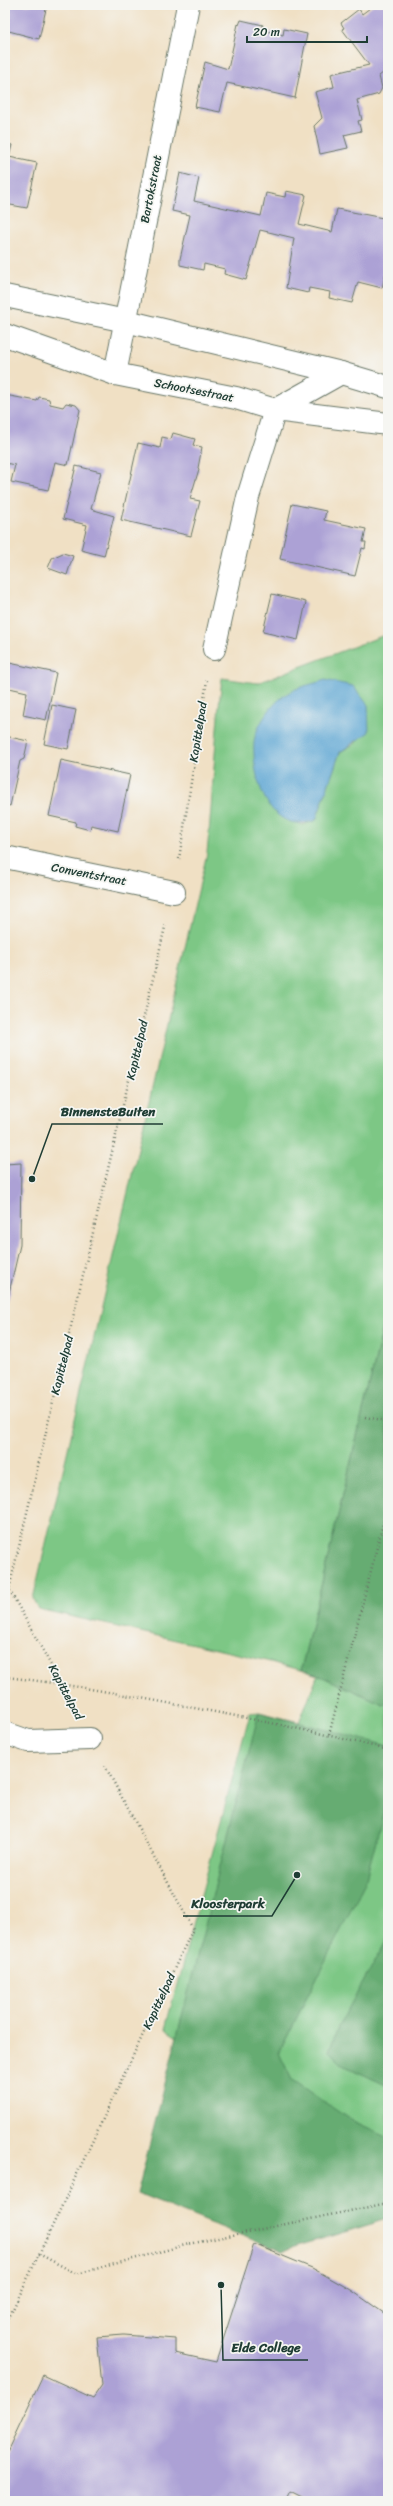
<svg xmlns="http://www.w3.org/2000/svg" width="393" height="2506" font-family="Sriracha,sans-serif">
<rect width="100%" height="100%" fill="#f6f6f2"/>
<filter id="ink" filterUnits="userSpaceOnUse"><feTurbulence type="fractalNoise" baseFrequency=".025" numOctaves="2"/><feDisplacementMap in="SourceGraphic" scale="8" xChannelSelector="R" yChannelSelector="G"/><feConvolveMatrix kernelMatrix="1 2 1 2 8 2 1 2 1" color-interpolation-filters="sRGB"/></filter>
<filter id="wash" filterUnits="userSpaceOnUse"><feTurbulence type="fractalNoise" baseFrequency=".012" numOctaves="4" result="noise"/><feDisplacementMap in="SourceGraphic" scale="16" xChannelSelector="R" yChannelSelector="G"/><feGaussianBlur stdDeviation="0.9" result="paint"/><feColorMatrix in="noise" values="0 0 0 0 0 0 0 0 0 0 0 0 0 0 0 0 0 1.4 0 .05"/><feComposite in="paint" operator="in"/></filter>
<g filter="url(#wash)">
<rect width="100%" height="100%" fill="#f0e0c4"/>
<!-- green -->
<path fill="#7dc785" stroke="#4e825c" fill-rule="evenodd" d="M 382,636 L 388,637 L 388,1307 L 301,1670 L 247,1656 L 38,1609 L 33,1599 L 207,853 C 213,795 215,736 222,678 L 257,683 ZM 368,705 L 356,743 L 340,752 L 316,820 L 303,825 L 281,817 Z
M 388,1421 L 388,2176 L 165,2029 L 250,1713 L 259,1712 L 299,1722 L 318,1675 Z"/>
<!-- forest -->
<path fill="#66ac72" stroke="#427453" d="M 388,1307 L 388,1704 L 383,1704 L 318,1675 L 301,1670 Z
M 259,1712 L 388,1746 L 388,1795 L 365,1882 L 279,2053 L 292,2080 L 349,2119 L 388,2137 L 388,2219 L 281,2251 L 137,2194 Z
M 388,1938 L 388,2086 L 343,2065 L 329,2051 L 338,2027 Z"/>
<!-- water -->
<path fill="#5ca5d3" stroke="#3e7184" d="M 325,680 L 353,686 L 368,705 L 369,732 L 340,752 L 316,820 C 270,837 252,780 254,743 C 255,726 275,699 290,692 C 300,686 314,684 325,680 Z"/>
<g id="blocks">
<!-- building -->
<path fill="#aca1d5" d="M 8,5 L 47,5 L 39,39 L 5,30 Z
M 374,5 L 388,5 L 388,69 L 379,76 L 382,88 L 379,94 L 357,100 L 362,120 L 358,121 L 361,131 L 344,135 L 348,148 L 320,154 L 314,126 L 322,118 L 315,92 L 334,87 L 331,74 L 369,65 L 342,29 L 344,28 L 341,23 L 359,9 L 362,14 Z
M 241,20 L 263,25 L 262,30 L 283,35 L 284,29 L 307,34 L 295,98 L 227,83 L 220,112 L 195,107 L 205,62 L 228,69 L 238,24 L 239,25 Z
M 5,143 L 12,145 L 9,157 L 37,163 L 27,208 L 5,204 Z
M 180,173 L 199,178 L 194,201 L 261,216 L 266,193 L 285,197 L 286,191 L 306,195 L 299,224 L 332,232 L 337,209 L 388,219 L 388,263 L 382,288 L 358,282 L 352,303 L 329,298 L 330,292 L 309,288 L 308,293 L 286,288 L 294,238 L 260,230 L 246,280 L 224,274 L 225,269 L 204,264 L 203,270 L 180,265 L 180,259 L 190,215 L 172,211 Z
M 5,395 L 37,401 L 39,397 L 49,399 L 50,404 L 63,407 L 66,403 L 76,405 L 80,410 L 68,465 L 55,462 L 48,490 L 11,482 L 15,465 L 5,463 Z
M 173,433 L 195,439 L 193,445 L 202,447 L 198,468 L 199,469 L 190,499 L 200,501 L 191,536 L 121,520 L 138,443 L 160,448 L 162,437 L 171,439 Z
M 76,466 L 101,472 L 91,509 L 114,516 L 104,556 L 81,550 L 87,525 L 63,519 Z
M 292,504 L 326,511 L 324,520 L 366,529 L 363,542 L 366,542 L 365,549 L 362,548 L 355,576 L 280,559 Z
M 63,553 L 73,556 L 67,575 L 48,568 L 52,558 Z
M 272,594 L 306,602 L 298,640 L 263,632 Z
M 5,662 L 56,673 L 46,720 L 23,715 L 27,692 L 5,687 Z
M 52,705 L 76,710 L 68,749 L 44,744 Z
M 5,736 L 28,741 L 24,759 L 20,761 L 10,806 L 5,804 Z
M 61,760 L 130,775 L 118,831 L 91,825 L 90,830 L 75,826 L 76,822 L 49,816 Z
M 21,1163 L 20,1245 L 6,1306 L 5,1164 Z
M 254,2244 L 312,2268 L 351,2290 L 388,2316 L 388,2498 L 386,2501 L 310,2501 L 290,2491 L 285,2501 L 5,2501 L 5,2456 L 43,2375 L 93,2398 L 102,2385 L 97,2337 L 124,2335 L 175,2339 L 175,2353 L 216,2362 Z"/>
</g>
</g>
<g filter="url(#ink)">
<use href="#blocks" fill-opacity="0" stroke="#687666" stroke-width="1"/>
<g fill="none" stroke-linecap="round" stroke-linejoin="round">
<defs>
<path id="minor" d="M 115,374 L 188,5
M 214,649 L 248,497 L 275,410 L 341,373
M 5,857 L 174,892
M 5,1733 L 28,1741 L 90,1739"/>
<path id="major" d="M 5,296 L 126,321 L 341,373 L 388,387
M 5,335 L 115,374 L 236,398 L 275,410 L 388,424"/>
</defs>
<!-- minor casing -->
<use href="#minor" stroke="#687666" stroke-width="24"/>
<!-- major casing -->
<use href="#major" stroke="#687666" stroke-width="24"/>
<!-- path -->
<path stroke="#687666" stroke-width="2.5" stroke-dasharray="1 3" stroke-linecap="butt" d="M 179,859 L 207,680
M 365,1417 L 388,1421
M 5,1677 C 63,1683 120,1694 178,1705 C 248,1718 319,1732 388,1750
M 74,1707 L 9,1589 L 166,923
M 329,1735 L 388,1504
M 39,2254 L 77,2274 L 189,2244 L 388,2203
M 5,2326 L 193,1929 L 105,1766"/>
<!-- minor -->
<use href="#minor" stroke="#fff" stroke-width="22"/>
<!-- major -->
<use href="#major" stroke="#fff" stroke-width="22"/>
</g>
</g>
<g text-anchor="middle" dominant-baseline="central" stroke-width="3.5" stroke-linejoin="round" paint-order="stroke">
<!-- street labels -->
<g font-size="12" fill="#1f3d34" stroke="#f6f6f2">
<text transform="translate(151 189) rotate(-79)">Bartokstraat</text>
<text transform="translate(194 390) rotate(11)">Schootsestraat</text>
<text transform="translate(198 732) rotate(-81)">Kapittelpad</text>
<text transform="translate(89 874) rotate(11)">Conventstraat</text>
<text transform="translate(137 1050) rotate(-77)">Kapittelpad</text>
<text transform="translate(62 1365) rotate(-76)">Kapittelpad</text>
<text transform="translate(66 1692) rotate(62)">Kapittelpad</text>
<text transform="translate(159 2001) rotate(-65)">Kapittelpad</text>
</g>
</g>
<!-- callouts -->
<path fill="none" stroke="#1f3d34" stroke-width="1.5" d="M32 1179L52 1124H163M297 1875L272 1916H183M221 2285L223 2360H308"/>
<g fill="#1f3d34" stroke="#f6f6f2" stroke-width="1.5">
<circle cx="32" cy="1179" r="4"/>
<circle cx="297" cy="1875" r="4"/>
<circle cx="221" cy="2285" r="4"/>
</g>
<g font-size="13" text-anchor="middle" font-weight="bold" fill="#1f3d34" stroke="#f6f6f2" stroke-width="3.5" stroke-linejoin="round" paint-order="stroke">
<text x="108" y="1116">BinnensteBuiten</text>
<text x="228" y="1908">Kloosterpark</text>
<text x="266" y="2352">Elde College</text>
</g>
<!-- margin -->
<rect width="393" height="2506" fill="none" stroke="#f6f6f2" stroke-width="20"/>
<!-- scale -->
<path d="M247 36v6h120v-6" fill="none" stroke="#1f3d34" stroke-width="2"/>
<text x="253" y="36" font-size="12" fill="#1f3d34" stroke="#f6f6f2" stroke-width="3" paint-order="stroke">20 m</text>
</svg>
